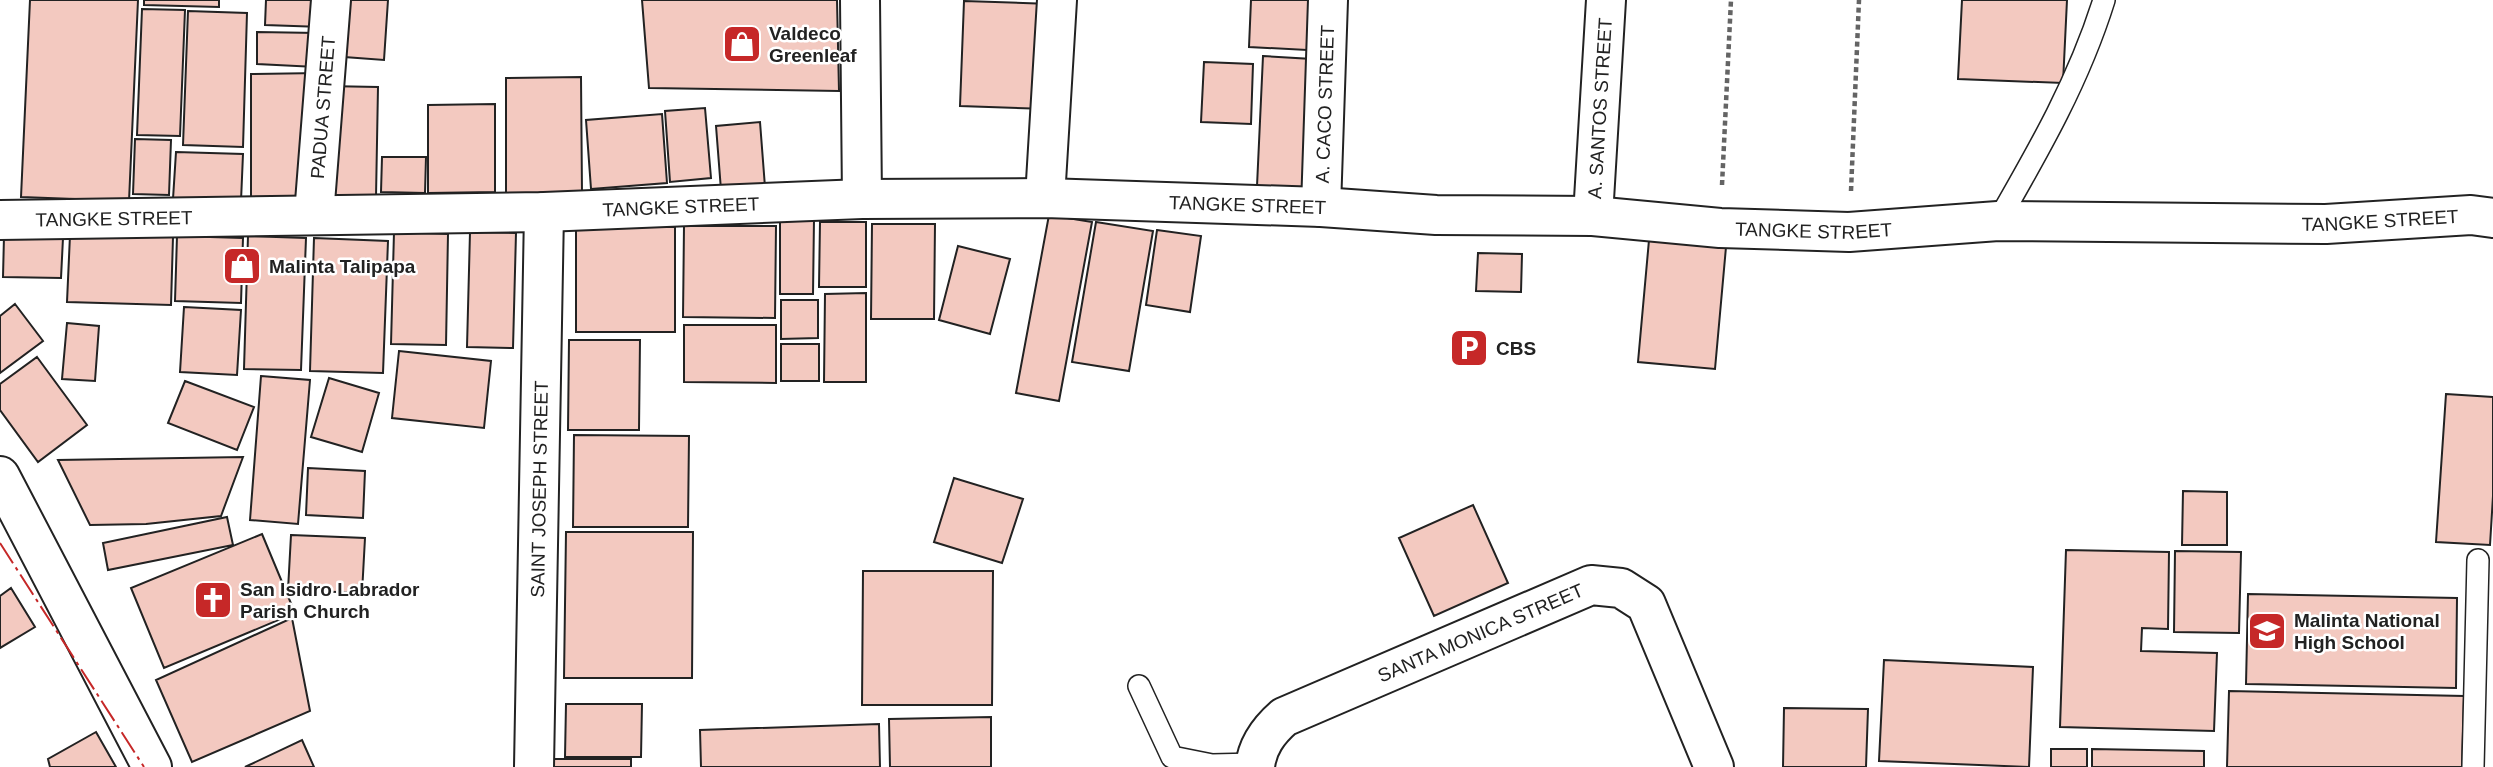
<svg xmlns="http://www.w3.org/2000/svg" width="2493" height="767" font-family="Arial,sans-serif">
<rect width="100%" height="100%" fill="#fff"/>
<!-- building -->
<path fill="#f3c9c0" stroke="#222" stroke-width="2" d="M 30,0 L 138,0 L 129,201 L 21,197 Z
M 144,0 L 219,0 L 219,7 L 144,5 Z
M 266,0 L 323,0 L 322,27 L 265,25 Z
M 335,0 L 388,0 L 384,60 L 331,56 Z
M 642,0 L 837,0 L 839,91 L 649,88 Z
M 1251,0 L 1310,0 L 1307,50 L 1249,47 Z
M 1962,0 L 2067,0 L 2063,83 L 1958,79 Z
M 964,1 L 1051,4 L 1047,109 L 960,106 Z
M 142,9 L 185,10 L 180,136 L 137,135 Z
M 188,11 L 247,13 L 243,147 L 183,145 Z
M 257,32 L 317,33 L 316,67 L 257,64 Z
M 1263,56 L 1312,59 L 1305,189 L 1257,186 Z
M 1204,62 L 1253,64 L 1251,124 L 1201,122 Z
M 319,73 L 309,202 L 251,203 L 251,74 Z
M 581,77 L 582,193 L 506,193 L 506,78 Z
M 326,86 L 378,87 L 376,197 L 324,196 Z
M 495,104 L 495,192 L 428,193 L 428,105 Z
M 705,108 L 711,178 L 670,182 L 665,111 Z
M 662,114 L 667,183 L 591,189 L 586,120 Z
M 760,122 L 765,187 L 721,190 L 716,126 Z
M 135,139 L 171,140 L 169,195 L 133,194 Z
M 176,152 L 243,154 L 241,201 L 173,199 Z
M 382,157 L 426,157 L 425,193 L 381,192 Z
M 1049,215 L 1092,222 L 1059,401 L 1016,393 Z
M 780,219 L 814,219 L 813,294 L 780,294 Z
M 820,222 L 866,222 L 866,287 L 819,287 Z
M 1096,222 L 1153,231 L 1129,371 L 1072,362 Z
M 872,224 L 935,224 L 934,319 L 871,319 Z
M 684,226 L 776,226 L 775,318 L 683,317 Z
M 576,227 L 675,227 L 675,332 L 576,332 Z
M 1157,230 L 1201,236 L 1190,312 L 1146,305 Z
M 394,232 L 448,234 L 446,345 L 391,344 Z
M 470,232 L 516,233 L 513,348 L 467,347 Z
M 70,235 L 173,237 L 171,305 L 67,302 Z
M 4,236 L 63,238 L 61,278 L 3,277 Z
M 177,236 L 243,238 L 241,303 L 175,301 Z
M 248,236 L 306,238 L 301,370 L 244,369 Z
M 314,238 L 388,241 L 383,373 L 310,371 Z
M 1649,240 L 1726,247 L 1715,369 L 1638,362 Z
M 958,246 L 1010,259 L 990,334 L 939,320 Z
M 1478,253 L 1522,254 L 1521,292 L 1476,291 Z
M 866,293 L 866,382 L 824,382 L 825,294 Z
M 781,300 L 818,300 L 818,338 L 781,339 Z
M 15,304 L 43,341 L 0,373 L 0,316 Z
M 184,307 L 241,310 L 237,375 L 180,372 Z
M 67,323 L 99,326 L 95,381 L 62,379 Z
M 684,325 L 776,325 L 776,383 L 684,382 Z
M 569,340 L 640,340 L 639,430 L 568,430 Z
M 781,344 L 819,344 L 819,381 L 781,381 Z
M 399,351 L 491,361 L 484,428 L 392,418 Z
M 37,357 L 87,425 L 38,462 L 0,410 L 0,384 Z
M 261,376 L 310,380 L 298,524 L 250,520 Z
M 329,378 L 379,393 L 362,452 L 311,437 Z
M 185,381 L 254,407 L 237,450 L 168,423 Z
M 2446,394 L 2493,397 L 2493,496 L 2490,545 L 2436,542 Z
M 574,435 L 689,436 L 688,527 L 573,527 Z
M 243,457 L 221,516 L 146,524 L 90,525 L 58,460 Z
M 308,468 L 365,471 L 363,518 L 306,515 Z
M 954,478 L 1023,499 L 1002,563 L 934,542 Z
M 2183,491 L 2227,492 L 2227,545 L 2182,545 Z
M 1473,505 L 1508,583 L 1434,616 L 1399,538 Z
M 227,517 L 233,545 L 108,570 L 103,543 Z
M 566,532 L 693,532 L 692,678 L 564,678 Z
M 262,534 L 295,613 L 164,668 L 131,588 Z
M 291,535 L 365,538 L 362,593 L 288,590 Z
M 2066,550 L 2169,552 L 2168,629 L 2142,628 L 2141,651 L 2217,653 L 2214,731 L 2060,727 Z
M 2175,551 L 2241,552 L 2239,633 L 2174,632 Z
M 863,571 L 993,571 L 992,705 L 862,705 Z
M 11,588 L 35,627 L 0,648 L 0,596 Z
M 2248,594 L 2457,598 L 2456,688 L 2246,684 Z
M 292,618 L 310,711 L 192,762 L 156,680 Z
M 1884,660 L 2033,667 L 2029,767 L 1879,761 Z
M 2229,691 L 2464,696 L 2462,767 L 2227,767 Z
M 566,704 L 642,704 L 641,757 L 565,757 Z
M 1784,708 L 1868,709 L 1866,767 L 1783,767 Z
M 991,717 L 991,767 L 890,767 L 889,719 Z
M 879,724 L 880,767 L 701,767 L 700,730 Z
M 96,732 L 116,767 L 50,767 L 48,759 Z
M 302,740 L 314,767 L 245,767 Z
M 2051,749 L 2087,749 L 2087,767 L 2051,767 Z
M 2092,749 L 2204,751 L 2204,767 L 2092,767 Z
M 553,759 L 631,759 L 631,767 L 553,767 Z"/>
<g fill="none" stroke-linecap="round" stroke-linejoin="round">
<defs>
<path id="lane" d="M 1998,221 C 2040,148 2079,80 2104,0
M 1139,686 L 1172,757 L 1212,765 L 1255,764
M 2473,767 L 2478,560"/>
<g id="street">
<path d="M 860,0 L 862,199"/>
<path d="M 1045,198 L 1057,0"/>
<path id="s1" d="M 1321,207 L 1328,0"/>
<path id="s2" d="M 314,215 L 331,0"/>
<path id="s3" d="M 1593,216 L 1606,0"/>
<path id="s4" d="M 0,220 L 544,212 L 862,199 L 1045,198 L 1321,207 L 1436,215 L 1593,216 L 1720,228 L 1849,232 L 1998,221 L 2326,224 L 2471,215 L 2493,218"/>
<path id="s5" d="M 534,767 L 544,212"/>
<path id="s6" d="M 1255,767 C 1257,746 1268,731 1284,717 L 1591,585 L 1621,588 L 1646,604 L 1714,767"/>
</g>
<path id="secondary" d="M 0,476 L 152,767"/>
</defs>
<!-- lane casing -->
<use href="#lane" stroke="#222" stroke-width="24"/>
<!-- street casing -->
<use href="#street" stroke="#222" stroke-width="42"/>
<!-- secondary casing -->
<use href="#secondary" stroke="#222" stroke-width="42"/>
<!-- path -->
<path stroke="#646464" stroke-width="4.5" stroke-dasharray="5 3.5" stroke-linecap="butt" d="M 1722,185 L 1731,0
M 1851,191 L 1859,0"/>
<!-- lane -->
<use href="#lane" stroke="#fff" stroke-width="21"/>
<!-- street -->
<use href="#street" stroke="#fff" stroke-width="38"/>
<!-- secondary -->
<use href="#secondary" stroke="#fff" stroke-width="38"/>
<!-- power -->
<path stroke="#c62828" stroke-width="2" stroke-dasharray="24 5 3.5 5" stroke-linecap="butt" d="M 0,543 L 144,767"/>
</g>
<!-- icons -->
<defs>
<symbol id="shop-square" viewBox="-11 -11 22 22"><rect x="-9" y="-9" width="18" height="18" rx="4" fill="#c62828" stroke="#fff"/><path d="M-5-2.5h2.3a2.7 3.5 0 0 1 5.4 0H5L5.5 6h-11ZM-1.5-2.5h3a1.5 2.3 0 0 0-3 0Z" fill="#fff"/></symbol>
<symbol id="parking-square" viewBox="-11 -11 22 22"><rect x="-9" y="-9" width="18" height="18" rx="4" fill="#c62828" stroke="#fff"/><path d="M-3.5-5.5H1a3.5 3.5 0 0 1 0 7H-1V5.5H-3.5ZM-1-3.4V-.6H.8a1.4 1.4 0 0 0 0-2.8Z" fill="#fff"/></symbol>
<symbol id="church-square" viewBox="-11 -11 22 22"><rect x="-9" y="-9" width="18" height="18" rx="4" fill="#c62828" stroke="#fff"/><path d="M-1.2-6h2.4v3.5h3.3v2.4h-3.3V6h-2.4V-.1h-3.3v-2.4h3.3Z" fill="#fff"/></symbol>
<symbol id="school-square" viewBox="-11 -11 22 22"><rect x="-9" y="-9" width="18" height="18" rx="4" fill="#c62828" stroke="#fff"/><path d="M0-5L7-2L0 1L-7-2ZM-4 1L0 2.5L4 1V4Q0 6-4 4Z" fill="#fff"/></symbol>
</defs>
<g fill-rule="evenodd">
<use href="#shop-square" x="720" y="22" width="44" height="44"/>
<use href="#shop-square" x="220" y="244" width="44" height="44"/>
<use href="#parking-square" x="1447" y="326" width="44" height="44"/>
<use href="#church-square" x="191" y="578" width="44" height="44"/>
<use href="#school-square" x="2245" y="609" width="44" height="44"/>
</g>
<g text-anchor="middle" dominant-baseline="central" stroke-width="5" stroke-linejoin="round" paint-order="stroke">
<!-- poi labels -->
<g font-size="19" font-weight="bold" fill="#222" stroke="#fff" text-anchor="start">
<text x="769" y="33">Valdeco<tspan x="769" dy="22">Greenleaf</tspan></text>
<text x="269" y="266">Malinta Talipapa</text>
<text x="1496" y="348">CBS</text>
<text x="240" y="589">San Isidro Labrador<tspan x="240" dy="22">Parish Church</tspan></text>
<text x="2294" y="620">Malinta National<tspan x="2294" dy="22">High School</tspan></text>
</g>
<!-- street labels -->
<g font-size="19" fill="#222" stroke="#fff">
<text stroke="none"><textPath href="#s1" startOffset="103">A. CACO STREET</textPath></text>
<text stroke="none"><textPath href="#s2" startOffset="108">PADUA STREET</textPath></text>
<text stroke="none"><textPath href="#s3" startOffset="108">A. SANTOS STREET</textPath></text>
<text stroke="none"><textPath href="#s4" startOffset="1248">TANGKE STREET</textPath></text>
<text stroke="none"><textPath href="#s4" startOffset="681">TANGKE STREET</textPath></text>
<text stroke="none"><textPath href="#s4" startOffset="114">TANGKE STREET</textPath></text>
<text stroke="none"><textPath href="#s4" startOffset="2382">TANGKE STREET</textPath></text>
<text stroke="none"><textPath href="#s4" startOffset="1815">TANGKE STREET</textPath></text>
<text stroke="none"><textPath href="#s5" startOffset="278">SAINT JOSEPH STREET</textPath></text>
<text stroke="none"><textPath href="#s6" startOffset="273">SANTA MONICA STREET</textPath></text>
</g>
</g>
</svg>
